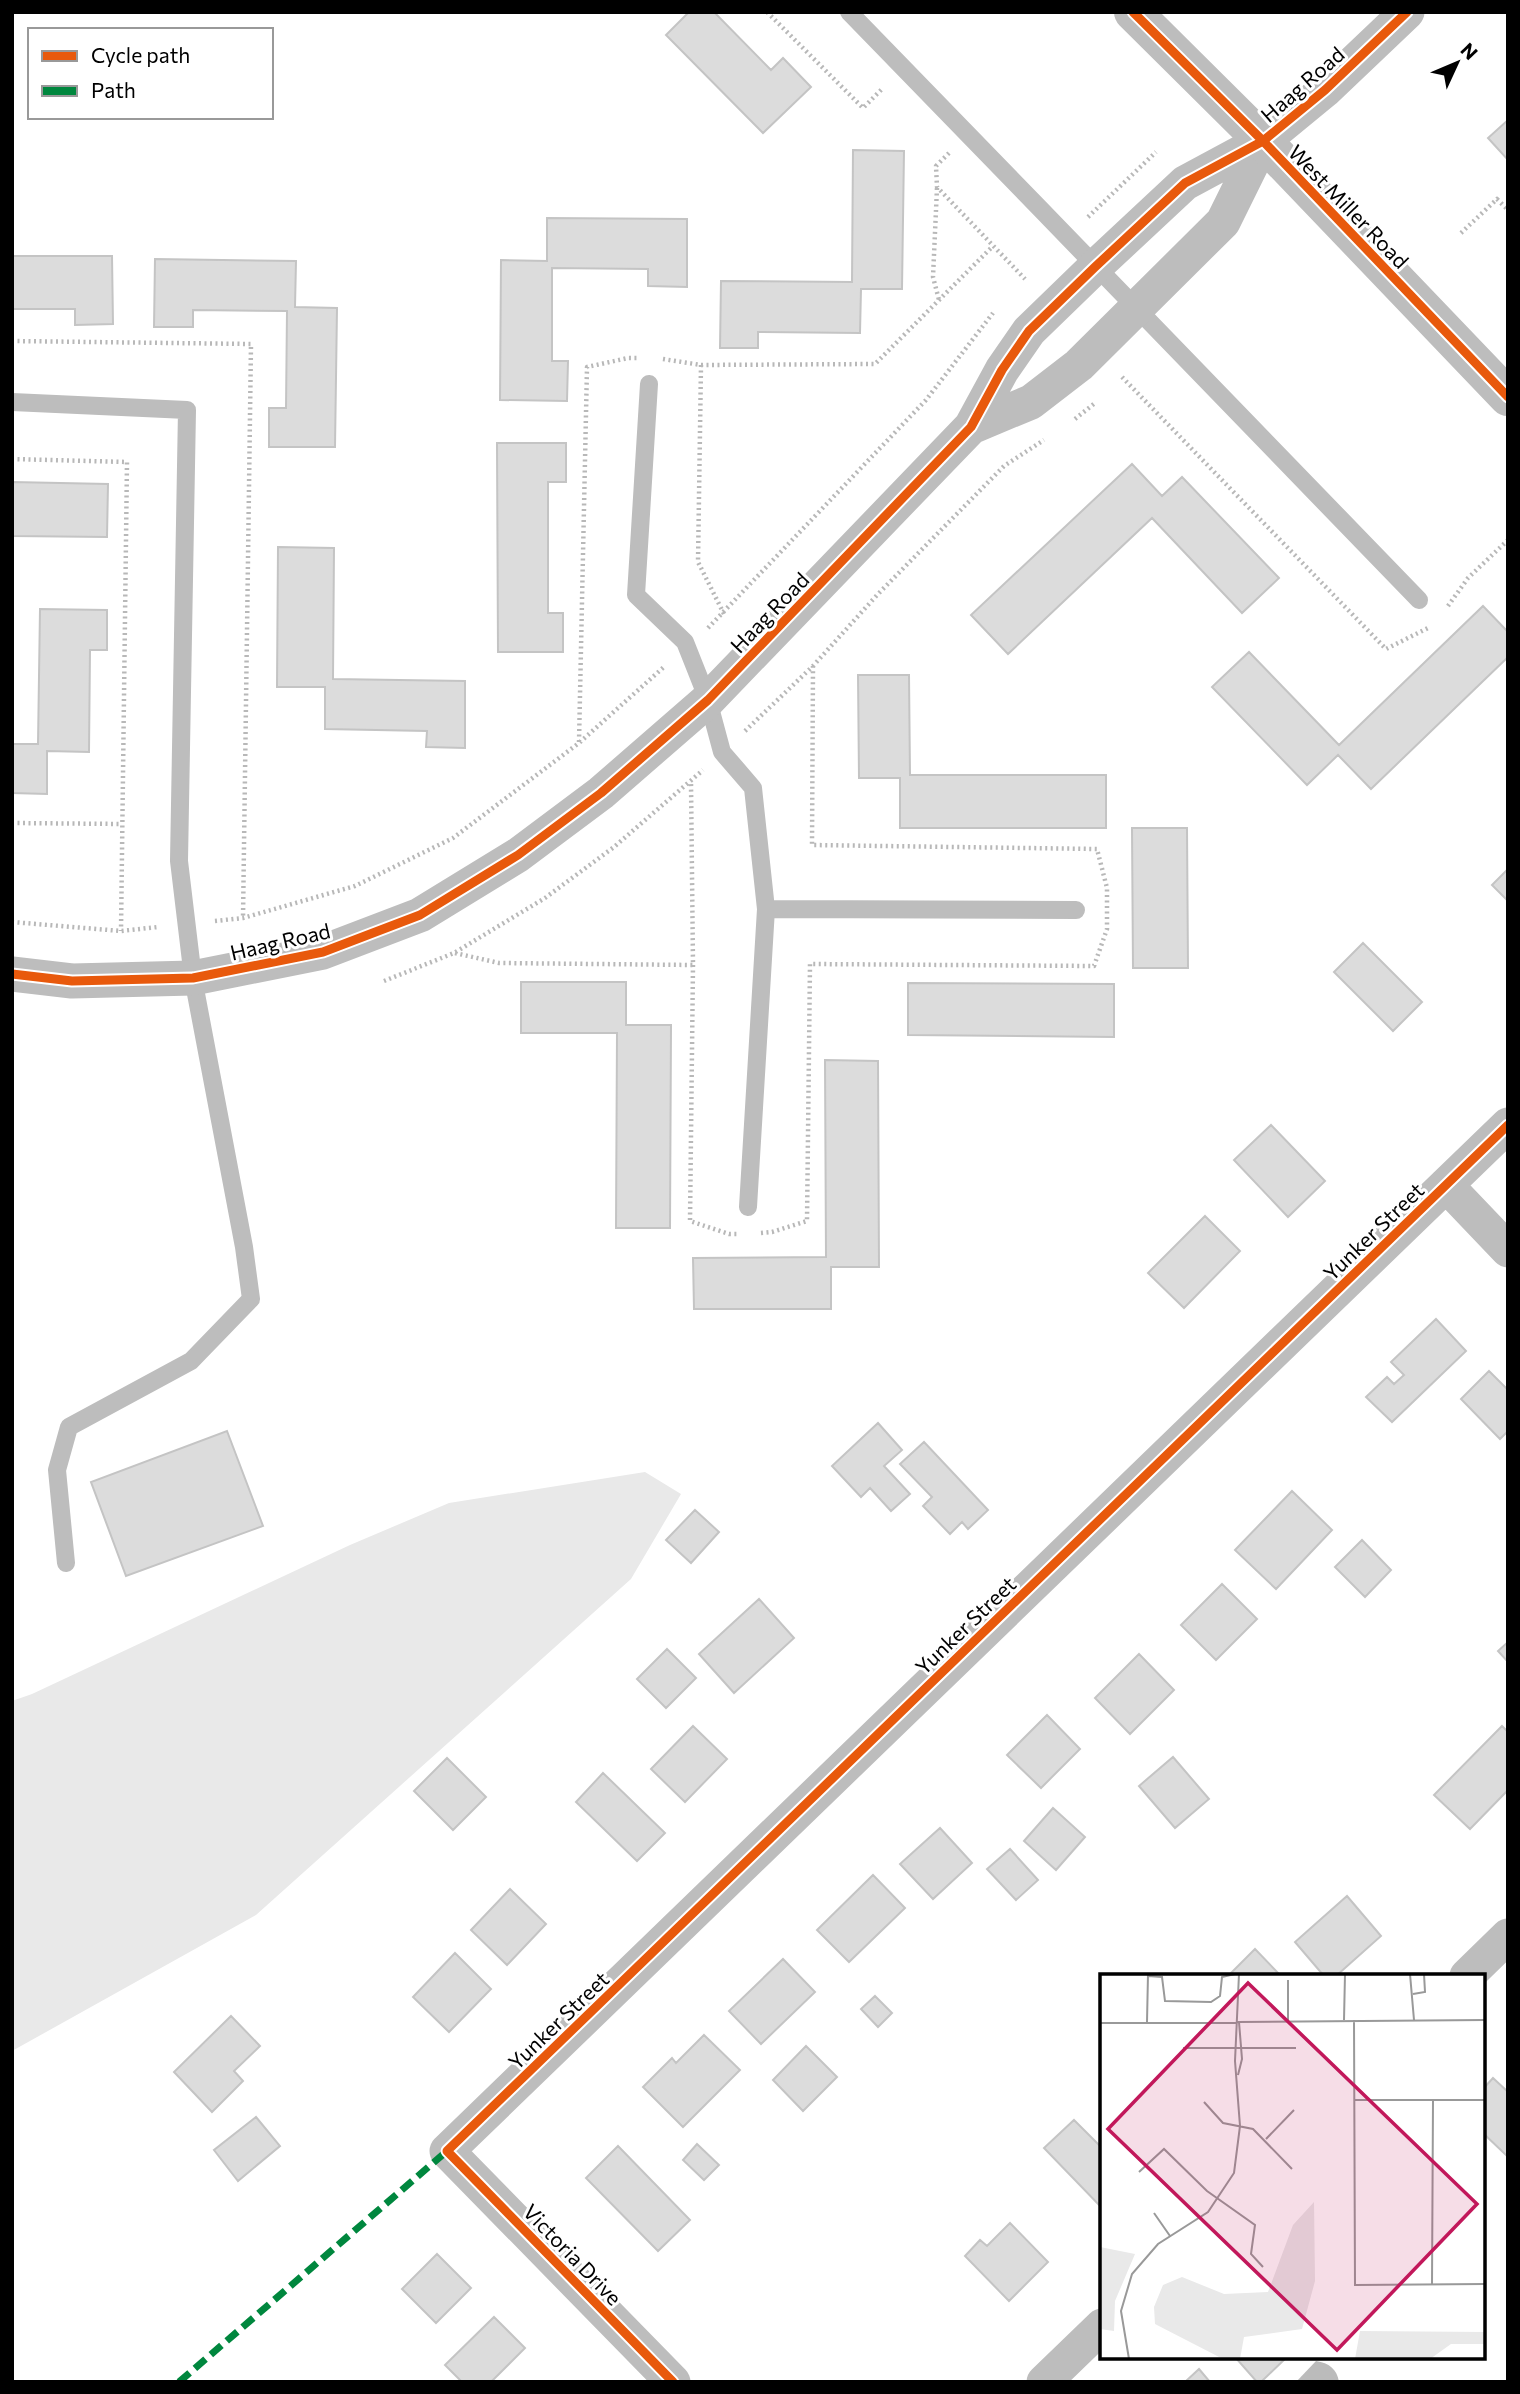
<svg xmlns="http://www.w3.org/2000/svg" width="1520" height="2394" font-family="Commissioner,sans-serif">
<rect width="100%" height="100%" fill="#fff"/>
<!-- green -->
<path fill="#e9e9e9" d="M 645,1472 L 681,1494 L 631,1579 L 256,1915 L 12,2051 L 12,1701 L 32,1694 L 350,1545 L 449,1503 Z"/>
<!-- water -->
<path fill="#bbb" d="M 1316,2361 C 1329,2363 1337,2369 1339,2382 L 1296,2382 Z"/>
<!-- building -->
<path fill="#dcdcdc" stroke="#c4c4c4" stroke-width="2" d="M 689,12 L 714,12 L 771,70 L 783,58 L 811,87 L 763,133 L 666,35 Z
M 1508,120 L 1508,160 L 1488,138 Z
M 853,150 L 904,151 L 902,289 L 861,289 L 860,333 L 758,332 L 758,348 L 720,348 L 721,281 L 852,282 Z
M 547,218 L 687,219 L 687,287 L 648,286 L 648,269 L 552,268 L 552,361 L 568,361 L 567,401 L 500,400 L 501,260 L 547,261 Z
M 12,256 L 112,256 L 113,324 L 75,325 L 75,309 L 12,309 Z
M 155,259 L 296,261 L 295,307 L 337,308 L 335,447 L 269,447 L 269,408 L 286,408 L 287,311 L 193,310 L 193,327 L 154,327 Z
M 497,443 L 566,443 L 566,482 L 548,482 L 548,613 L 563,613 L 563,652 L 498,652 Z
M 1132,464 L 1162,496 L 1182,477 L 1279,578 L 1242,613 L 1152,518 L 1008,654 L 971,615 Z
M 12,482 L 108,484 L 107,537 L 12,536 Z
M 278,547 L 334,548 L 333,679 L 465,681 L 465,748 L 426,747 L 427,731 L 325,729 L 325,687 L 277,687 Z
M 1483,606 L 1508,632 L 1508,657 L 1371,789 L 1338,755 L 1307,785 L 1212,687 L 1249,652 L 1339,745 Z
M 40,609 L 107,610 L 107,650 L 90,650 L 89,752 L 47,751 L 47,794 L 12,793 L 12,744 L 38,744 Z
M 858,675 L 909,675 L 910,775 L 1106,775 L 1106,828 L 900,828 L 900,778 L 859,778 Z
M 1132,828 L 1187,828 L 1188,968 L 1133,968 Z
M 1508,869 L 1508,901 L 1492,885 Z
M 1363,943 L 1422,1002 L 1393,1031 L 1334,972 Z
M 521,982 L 626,982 L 626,1025 L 671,1025 L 670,1228 L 616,1228 L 617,1033 L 521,1033 Z
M 908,983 L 1114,984 L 1114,1037 L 908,1035 Z
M 825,1060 L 878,1061 L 879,1267 L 831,1267 L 831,1309 L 694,1309 L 693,1258 L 826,1257 Z
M 1271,1125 L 1325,1181 L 1288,1217 L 1234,1160 Z
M 1205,1216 L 1240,1251 L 1184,1308 L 1148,1273 Z
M 1436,1319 L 1466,1351 L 1392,1422 L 1366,1397 L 1387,1377 L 1394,1384 L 1404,1375 L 1391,1362 Z
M 1489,1371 L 1508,1390 L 1508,1431 L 1500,1439 L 1461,1399 Z
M 878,1423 L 902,1450 L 884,1466 L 910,1494 L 891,1511 L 870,1488 L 861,1497 L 832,1466 Z
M 227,1431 L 263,1526 L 126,1576 L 91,1482 Z
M 924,1442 L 988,1510 L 968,1529 L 962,1522 L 950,1534 L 923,1506 L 932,1497 L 900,1464 Z
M 1292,1491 L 1332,1530 L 1276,1589 L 1235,1550 Z
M 695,1510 L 719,1532 L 691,1563 L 666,1540 Z
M 1362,1540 L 1391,1570 L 1365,1597 L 1335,1567 Z
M 1222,1584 L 1257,1619 L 1216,1660 L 1181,1625 Z
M 759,1599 L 794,1638 L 734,1693 L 699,1654 Z
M 1508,1642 L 1508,1662 L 1498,1651 Z
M 667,1649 L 696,1678 L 666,1708 L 637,1679 Z
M 1139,1654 L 1174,1690 L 1130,1734 L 1095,1698 Z
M 1047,1715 L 1080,1749 L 1041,1788 L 1007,1755 Z
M 693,1726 L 727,1759 L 685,1802 L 651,1769 Z
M 1502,1726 L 1508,1732 L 1508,1790 L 1470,1829 L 1434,1795 Z
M 1173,1757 L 1209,1799 L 1175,1828 L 1139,1786 Z
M 447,1758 L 486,1797 L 453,1830 L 414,1791 Z
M 603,1773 L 665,1833 L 637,1861 L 576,1802 Z
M 1053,1808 L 1085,1837 L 1056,1870 L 1024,1841 Z
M 940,1828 L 972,1863 L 933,1899 L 900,1864 Z
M 1010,1849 L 1038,1880 L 1016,1900 L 987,1869 Z
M 873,1875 L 905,1908 L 849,1962 L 817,1930 Z
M 510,1889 L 546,1924 L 507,1965 L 471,1930 Z
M 1347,1896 L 1381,1936 L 1336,1976 L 1324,1976 L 1295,1942 Z
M 1255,1949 L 1281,1976 L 1228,1976 Z
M 455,1953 L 491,1989 L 449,2032 L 413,1997 Z
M 783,1959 L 815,1992 L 761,2044 L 729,2011 Z
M 875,1996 L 892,2013 L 878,2027 L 861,2009 Z
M 231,2016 L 260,2046 L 234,2071 L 243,2081 L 212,2112 L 174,2072 Z
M 704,2035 L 740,2070 L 683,2127 L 643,2087 L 672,2058 L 676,2063 Z
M 806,2046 L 837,2077 L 803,2111 L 773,2080 Z
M 1493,2078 L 1508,2092 L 1507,2156 L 1483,2133 L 1483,2089 Z
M 256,2117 L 280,2146 L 238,2181 L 214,2150 Z
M 1074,2120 L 1102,2148 L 1102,2208 L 1044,2148 Z
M 697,2144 L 719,2165 L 704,2180 L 683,2160 Z
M 618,2146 L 690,2220 L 658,2251 L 586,2178 Z
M 1010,2223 L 1048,2262 L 1009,2301 L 965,2256 L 980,2240 L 987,2246 Z
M 437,2254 L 471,2288 L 436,2323 L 402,2289 Z
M 494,2317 L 525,2348 L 491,2382 L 462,2382 L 445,2365 Z
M 1235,2357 L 1287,2357 L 1261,2382 L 1257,2382 Z
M 1199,2369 L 1210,2382 L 1185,2382 Z"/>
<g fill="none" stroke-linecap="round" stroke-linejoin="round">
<!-- path -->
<path stroke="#b8b8b8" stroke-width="4.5" stroke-dasharray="2 3.5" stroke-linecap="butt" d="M 767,12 L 863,108 L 883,88
M 949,153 L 936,166 L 937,187 L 1025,279
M 937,188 L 933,277 L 939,300
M 1088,217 L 1156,152
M 1461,233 L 1497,199 L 1508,210
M 12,341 L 251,344 L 243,918
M 663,359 L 701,365 L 698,562 L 724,614
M 701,365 L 875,364 L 993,246
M 1122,377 L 1386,649 L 1428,628
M 1075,419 L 1095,403
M 12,459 L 127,462 L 121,931
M 1448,606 L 1468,578 L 1508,540
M 708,628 L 926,400 L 993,313
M 745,731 L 813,666 L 878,594 L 1004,466 L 1044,440
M 579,742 L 587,367 L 628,358 L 637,358
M 12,823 L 122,824
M 215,921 L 243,918 L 355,886 L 453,838 L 579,743 L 665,666
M 12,922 L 121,931 L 158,927
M 455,953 L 499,963 L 693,965 L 691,783
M 693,965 L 690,1221 L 729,1234 L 738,1234
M 384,981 L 454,953 L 545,898 L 614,847 L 703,770
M 761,1233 L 772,1232 L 807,1221 L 810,964 L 1094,966 L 1107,929 L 1107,888 L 1097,849 L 812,845 L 813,666"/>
<!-- service -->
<path stroke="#bdbdbd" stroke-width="18" d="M 849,12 C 1039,208 1230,403 1419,600
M 649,384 L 636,595 L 685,642 L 708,700 L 722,752 L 753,788 L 766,909 L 748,1207
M 12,402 L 187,410 L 179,861 L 193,978 L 244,1247 L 251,1299 L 191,1361 L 69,1427 L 57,1470 L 66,1563
M 766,909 L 1076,910"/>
<!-- minor -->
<path stroke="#bdbdbd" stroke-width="35" d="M 971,427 L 1031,402 L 1079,365 L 1223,222 L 1263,141
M 12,974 L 72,981 L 193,978 L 323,952 L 420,915 L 518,855 L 601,793 L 708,700 L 971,427 L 1002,370 L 1029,331 L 1095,267 L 1185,183 L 1263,141 L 1325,90 L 1407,12
M 1446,1185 L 1508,1250
M 1467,1976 L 1508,1936
M 673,2382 L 447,2151 L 1508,1125
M 1044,2382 L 1102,2326"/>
<!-- tertiary -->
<path stroke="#bdbdbd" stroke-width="38" d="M 1133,12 L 1263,141 L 1508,397"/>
<!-- quiet -->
<path stroke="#00873e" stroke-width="7" stroke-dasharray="14 7" stroke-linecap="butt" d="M 179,2382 L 447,2151"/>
<defs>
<path id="cycleway" d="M 1133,12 L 1263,141 L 1508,397
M 12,974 L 72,981 L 193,978 L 323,952 L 420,915 L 518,855 L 601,793 L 708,700 L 971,427 L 1002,370 L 1029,331 L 1095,267 L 1185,183 L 1263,141 L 1325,90 L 1407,12
M 673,2382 L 447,2151 L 1508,1125"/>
</defs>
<!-- cycleway casing -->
<use href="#cycleway" stroke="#fff" stroke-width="13"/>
<!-- cycleway -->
<use href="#cycleway" stroke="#e8590c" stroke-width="9"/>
</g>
<g text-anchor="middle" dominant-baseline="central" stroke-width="6" stroke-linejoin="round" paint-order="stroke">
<!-- street labels -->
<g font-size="21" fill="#000" stroke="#fff">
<text transform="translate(1302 84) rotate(-41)">Haag Road</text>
<text transform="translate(1349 206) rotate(46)">West Miller Road</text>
<text transform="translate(769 612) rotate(-46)">Haag Road</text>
<text transform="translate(280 941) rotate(-13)">Haag Road</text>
<text transform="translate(1373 1231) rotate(-44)">Yunker Street</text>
<text transform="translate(965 1625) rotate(-44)">Yunker Street</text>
<text transform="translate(558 2020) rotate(-44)">Yunker Street</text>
<text transform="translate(573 2254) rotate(46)">Victoria Drive</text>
</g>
</g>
<!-- overview -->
<g transform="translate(1100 1974)">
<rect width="385" height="385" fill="#fff"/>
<path d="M 214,228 L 215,307 L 202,355 L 144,363 L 140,385 L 123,385 L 55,350 L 54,333 L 63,311 L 82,303 L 124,320 L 168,318 L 193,251 ZM 0,273 L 35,280 L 15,327 L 14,357 L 0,355 ZM 260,357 L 385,358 L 385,370 L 351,370 L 330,385 L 255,385 Z" fill="#e9e9e9"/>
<path fill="none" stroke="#999" stroke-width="2" d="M 310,0 L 314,46M 48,2 L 62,3 L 65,27 L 111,28 L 120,22 L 122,3 L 135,0M 313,20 L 325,18 L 324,0M 244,46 L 245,0M 254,46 L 255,311 L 385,310M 188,47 L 188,6M 47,48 L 48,0M 0,49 L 385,46M 83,74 L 196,74M 138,101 L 142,85 L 139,48M 255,126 L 385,126M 104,128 L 123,149 L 153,155 L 192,195M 166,165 L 194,136M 39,198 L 64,175 L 107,217 L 155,251 L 151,280 L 163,293M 54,239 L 70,262M 332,310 L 333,126M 29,385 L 21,337 L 32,300 L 58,270 L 108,238 L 134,199 L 140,152 L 135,87 L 139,0"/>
<path fill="#c2185b" fill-opacity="0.15" stroke="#c2185b" stroke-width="3.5" d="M 148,9 L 377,230 L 237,376 L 8,155 Z"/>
<rect width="385" height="385" fill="none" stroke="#000" stroke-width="3.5"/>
</g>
<!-- border -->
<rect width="1520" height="2394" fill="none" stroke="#000000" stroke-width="28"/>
<!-- legend -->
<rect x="28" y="28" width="245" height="91" fill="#ffffff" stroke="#999999" stroke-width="2"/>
<rect x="42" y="51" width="35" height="10" fill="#e8590c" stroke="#999999" stroke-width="2"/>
<text x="91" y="63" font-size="21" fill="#000000">Cycle path</text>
<rect x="42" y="86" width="35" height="10" fill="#00873e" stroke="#999999" stroke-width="2"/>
<text x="91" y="98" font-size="21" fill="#000000">Path</text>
<!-- north arrow -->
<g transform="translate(1457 63) rotate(46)" stroke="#ffffff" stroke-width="5" paint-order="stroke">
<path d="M0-5L12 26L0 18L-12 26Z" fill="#000000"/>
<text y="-10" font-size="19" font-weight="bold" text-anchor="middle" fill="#000000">N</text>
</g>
</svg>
